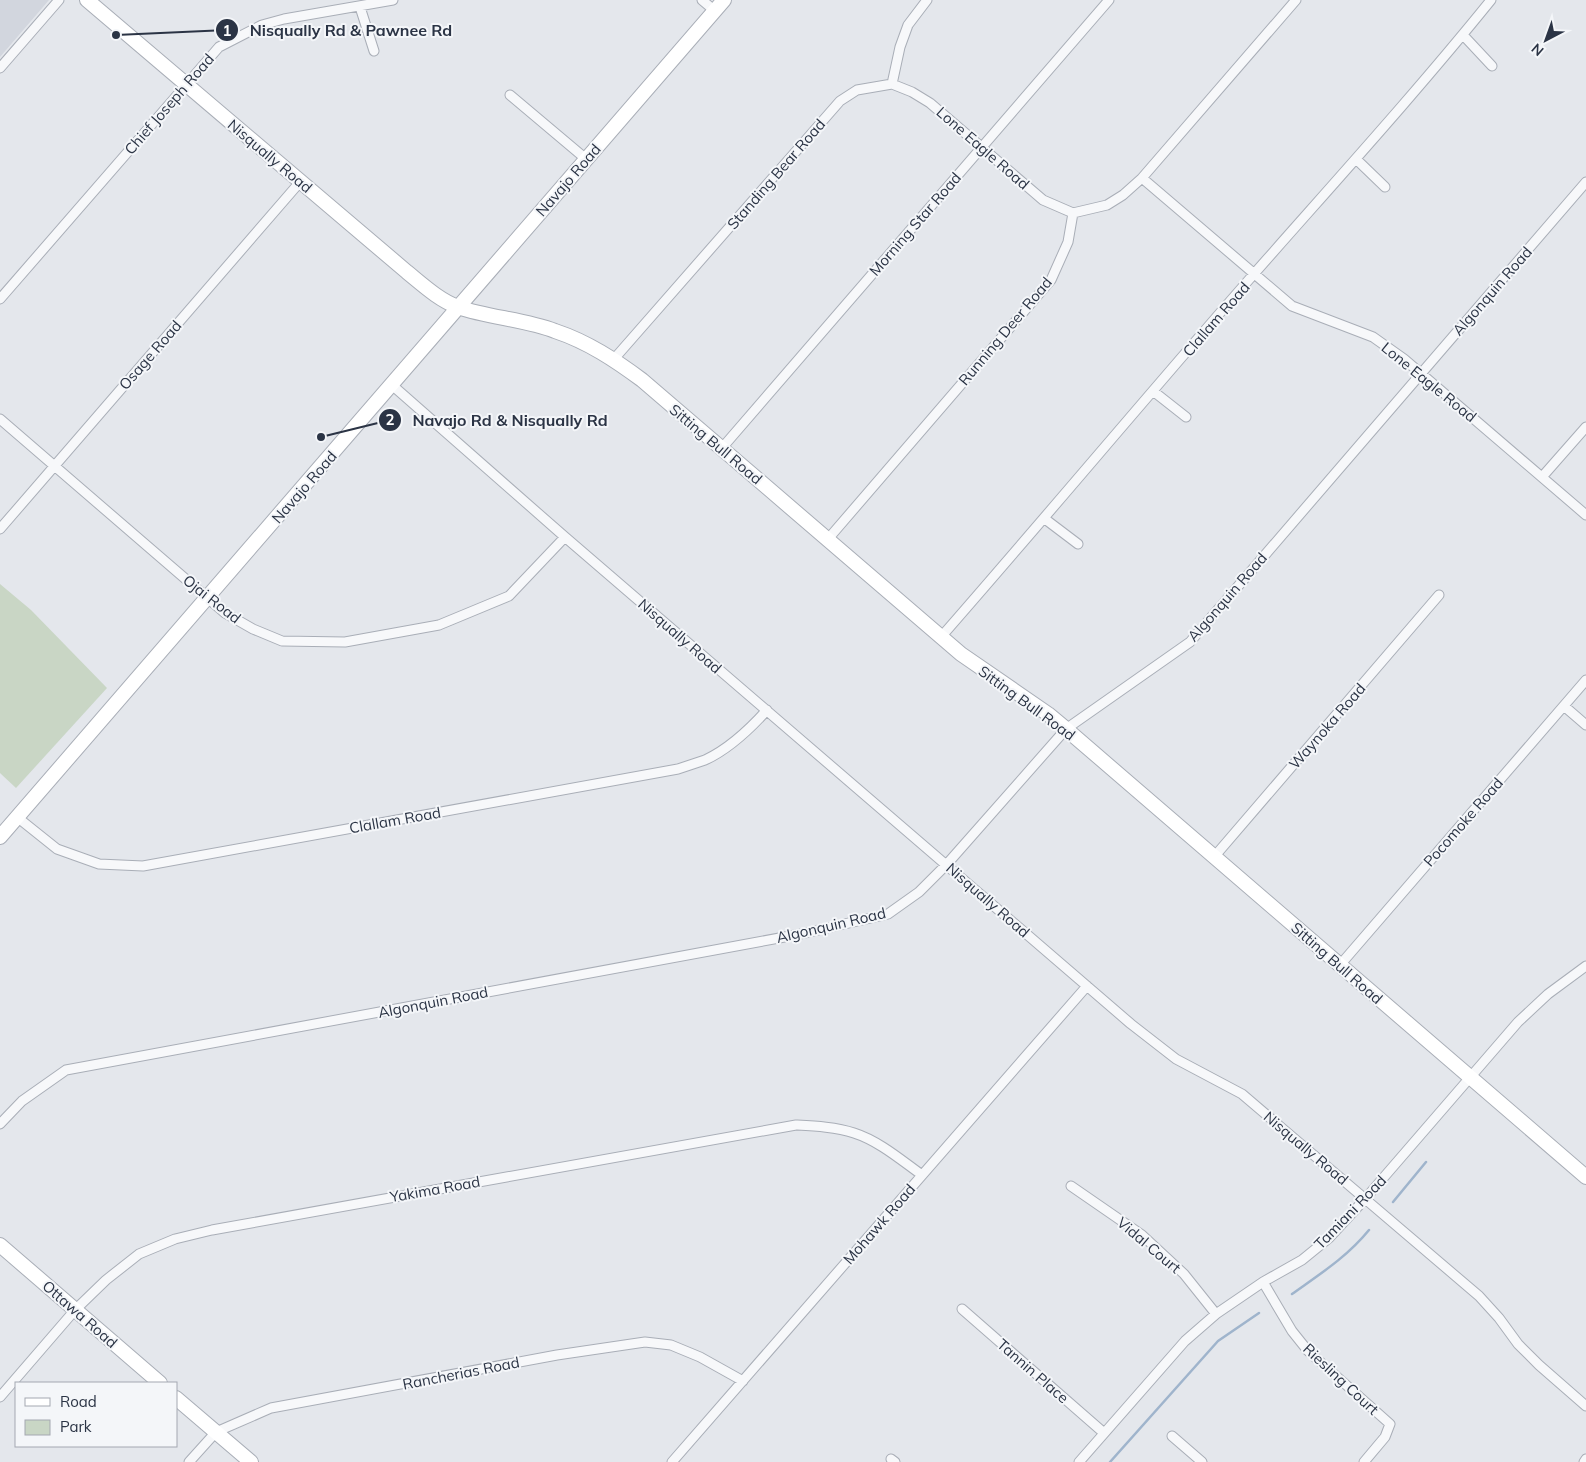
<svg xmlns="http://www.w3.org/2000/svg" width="1586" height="1462" font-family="Mulish,sans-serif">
<rect width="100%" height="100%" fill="#e4e7ec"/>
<!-- built -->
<path fill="#d2d6de" d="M 0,0 L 49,0 L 0,57 Z"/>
<!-- green -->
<path fill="#c9d6c5" d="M 0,584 L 31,610 L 107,688 L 16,788 L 0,773 Z"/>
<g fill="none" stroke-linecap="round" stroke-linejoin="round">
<!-- stream -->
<path stroke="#9fb4cc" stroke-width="2.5" d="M 1393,1202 L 1426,1162
M 1292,1294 C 1320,1274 1347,1257 1369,1230
M 1110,1462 L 1218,1341 L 1259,1313"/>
<defs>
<path id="street" d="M 702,0 L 715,11
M 360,7 L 374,51
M 1463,35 L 1492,66
M 0,68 L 59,0
M 892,84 L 912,92 L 930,103 L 1043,200 L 1073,213
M 892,84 L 900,47 L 908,25 L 927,0
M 510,95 L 586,159
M 1356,159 L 1385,187
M 1142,178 L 1292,306 L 1373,337 L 1404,359 L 1586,515
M 1073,213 L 1107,205 L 1123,195 L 1142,178 L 1296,0
M 0,299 L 219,47 L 262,25 L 284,19 L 393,0
M 614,359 L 840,101 L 857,90 L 892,84
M 392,385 L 565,537 L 1131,1024 L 1176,1059 L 1242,1094 L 1479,1296 L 1499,1318 L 1518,1344 L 1539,1365 L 1586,1406
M 1153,391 L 1186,417
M 0,419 L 225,613 L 253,629 L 282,641 L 345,642 L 439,625 L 509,596 L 565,537
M 722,448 L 1109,0
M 1542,477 L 1586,427
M 1045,519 L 1078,544
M 0,529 L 300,182
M 828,539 L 1051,280 L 1068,242 L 1073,213
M 941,637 C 1046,517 1148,395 1253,275 C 1333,184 1415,94 1491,0
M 1564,706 L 1586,725
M 17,817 L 57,849 L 99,864 L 143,866 L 678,769 C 687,766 696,763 705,760 C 729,749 749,730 767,710
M 1214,857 L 1439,595
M 1340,965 L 1586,680
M 0,1124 L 22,1101 L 66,1070 L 801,934 L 888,914 L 919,892 L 947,864 L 1066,729 L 1190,642 L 1586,182
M 1071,1186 L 1142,1235 L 1184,1274 L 1216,1314
M 1263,1282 L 1292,1331 L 1308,1351 L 1390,1424 L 1385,1437 L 1364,1462
M 962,1309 L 1104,1433
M 0,1397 L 75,1310 L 106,1280 L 139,1254 L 175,1239 L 212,1230 L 796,1125 C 815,1126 836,1127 854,1133 C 879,1141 901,1160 922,1175
M 1172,1436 L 1202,1462
M 891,1459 L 895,1462
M 189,1462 L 216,1432 L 271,1408 L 557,1355 L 645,1342 L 671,1345 L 700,1357 L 743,1381
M 672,1462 L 1087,986
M 1079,1462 L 1185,1341 L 1216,1314 L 1263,1282 L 1302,1260 L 1329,1238 L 1365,1199 L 1518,1022 L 1548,994 L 1586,966
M 1584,1462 L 1586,1459"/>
<path id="secondary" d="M 87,0 L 407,272 C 423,285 439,300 458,307 C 489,318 524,319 555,331 C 588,342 615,360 642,380 L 961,654 L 1048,714 L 1066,729 L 1586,1177
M 0,837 L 724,0
M 0,1245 L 160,1383
M 176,1398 L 251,1462"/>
</defs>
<!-- street casing -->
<use href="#street" stroke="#a9aeb7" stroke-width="11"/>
<!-- secondary casing -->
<use href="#secondary" stroke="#a9aeb7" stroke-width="16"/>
<!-- street -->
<use href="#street" stroke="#f7f8fa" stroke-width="9"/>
<!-- secondary -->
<use href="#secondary" stroke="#fff" stroke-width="14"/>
</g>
<g text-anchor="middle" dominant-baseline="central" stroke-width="4" stroke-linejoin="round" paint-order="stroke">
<!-- street labels -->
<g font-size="15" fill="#2b3445" stroke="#f4f6f9">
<text transform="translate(169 104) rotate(-49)">Chief Joseph Road</text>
<text transform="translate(983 148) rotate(41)">Lone Eagle Road</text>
<text transform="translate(270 156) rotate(40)">Nisqually Road</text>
<text transform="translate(776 174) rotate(-49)">Standing Bear Road</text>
<text transform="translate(568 180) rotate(-49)">Navajo Road</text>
<text transform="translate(915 224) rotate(-49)">Morning Star Road</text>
<text transform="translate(1492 291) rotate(-49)">Algonquin Road</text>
<text transform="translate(1216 319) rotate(-49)">Clallam Road</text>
<text transform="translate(1005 331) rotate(-50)">Running Deer Road</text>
<text transform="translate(150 355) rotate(-49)">Osage Road</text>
<text transform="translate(1429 382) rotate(39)">Lone Eagle Road</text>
<text transform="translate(716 444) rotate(40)">Sitting Bull Road</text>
<text transform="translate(304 487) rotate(-49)">Navajo Road</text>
<text transform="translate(1227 597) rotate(-49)">Algonquin Road</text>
<text transform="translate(212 599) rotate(38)">Ojai Road</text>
<text transform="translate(680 636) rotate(41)">Nisqually Road</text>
<text transform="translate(1027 703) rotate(36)">Sitting Bull Road</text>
<text transform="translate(1327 726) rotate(-49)">Waynoka Road</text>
<text transform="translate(395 820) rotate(-10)">Clallam Road</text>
<text transform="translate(1463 822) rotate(-49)">Pocomoke Road</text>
<text transform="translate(988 900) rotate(41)">Nisqually Road</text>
<text transform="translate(831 925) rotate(-13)">Algonquin Road</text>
<text transform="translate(1337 963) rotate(41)">Sitting Bull Road</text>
<text transform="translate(433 1002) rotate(-11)">Algonquin Road</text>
<text transform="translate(1306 1148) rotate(40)">Nisqually Road</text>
<text transform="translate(435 1189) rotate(-10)">Yakima Road</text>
<text transform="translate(1350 1212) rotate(-46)">Tamiani Road</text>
<text transform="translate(879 1224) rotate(-49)">Mohawk Road</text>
<text transform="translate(1149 1245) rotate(40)">Vidal Court</text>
<text transform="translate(80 1314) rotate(41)">Ottawa Road</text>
<text transform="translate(1033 1371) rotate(41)">Tannin Place</text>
<text transform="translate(461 1373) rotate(-11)">Rancherias Road</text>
<text transform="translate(1341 1379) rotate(43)">Riesling Court</text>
</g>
</g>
<!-- callouts -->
<path fill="none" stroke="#2b3445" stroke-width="2" d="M116 35L227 30M321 437L390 420"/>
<g fill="#2b3445" stroke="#f4f6f9" stroke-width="2">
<circle cx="116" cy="35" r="5"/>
<circle cx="321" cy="437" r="5"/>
<circle cx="227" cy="30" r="12"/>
<circle cx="390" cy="420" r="12"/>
</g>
<g font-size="15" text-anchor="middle" font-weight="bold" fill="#fff">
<text x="227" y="36">1</text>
<text x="390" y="425">2</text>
</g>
<g font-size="16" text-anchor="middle" font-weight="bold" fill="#2b3445" stroke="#f4f6f9" stroke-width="4" stroke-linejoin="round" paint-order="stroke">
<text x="351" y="36">Nisqually Rd &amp; Pawnee Rd</text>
<text x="510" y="426">Navajo Rd &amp; Nisqually Rd</text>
</g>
<!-- legend -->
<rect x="15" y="1382" width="162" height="65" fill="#f4f6f9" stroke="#a4a8b1"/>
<rect x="25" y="1398" width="25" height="8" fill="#ffffff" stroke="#a4a8b1"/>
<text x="60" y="1407" font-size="15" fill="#2b3445">Road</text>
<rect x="25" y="1420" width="25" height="15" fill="#c9d6c5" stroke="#a4a8b1"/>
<text x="60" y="1432" font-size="15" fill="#2b3445">Park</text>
<!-- north arrow -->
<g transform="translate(1546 40) rotate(221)" stroke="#f4f6f9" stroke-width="4" paint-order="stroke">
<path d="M0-4L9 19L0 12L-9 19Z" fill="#2b3445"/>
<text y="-8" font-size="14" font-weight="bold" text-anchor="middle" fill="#2b3445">N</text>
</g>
</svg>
